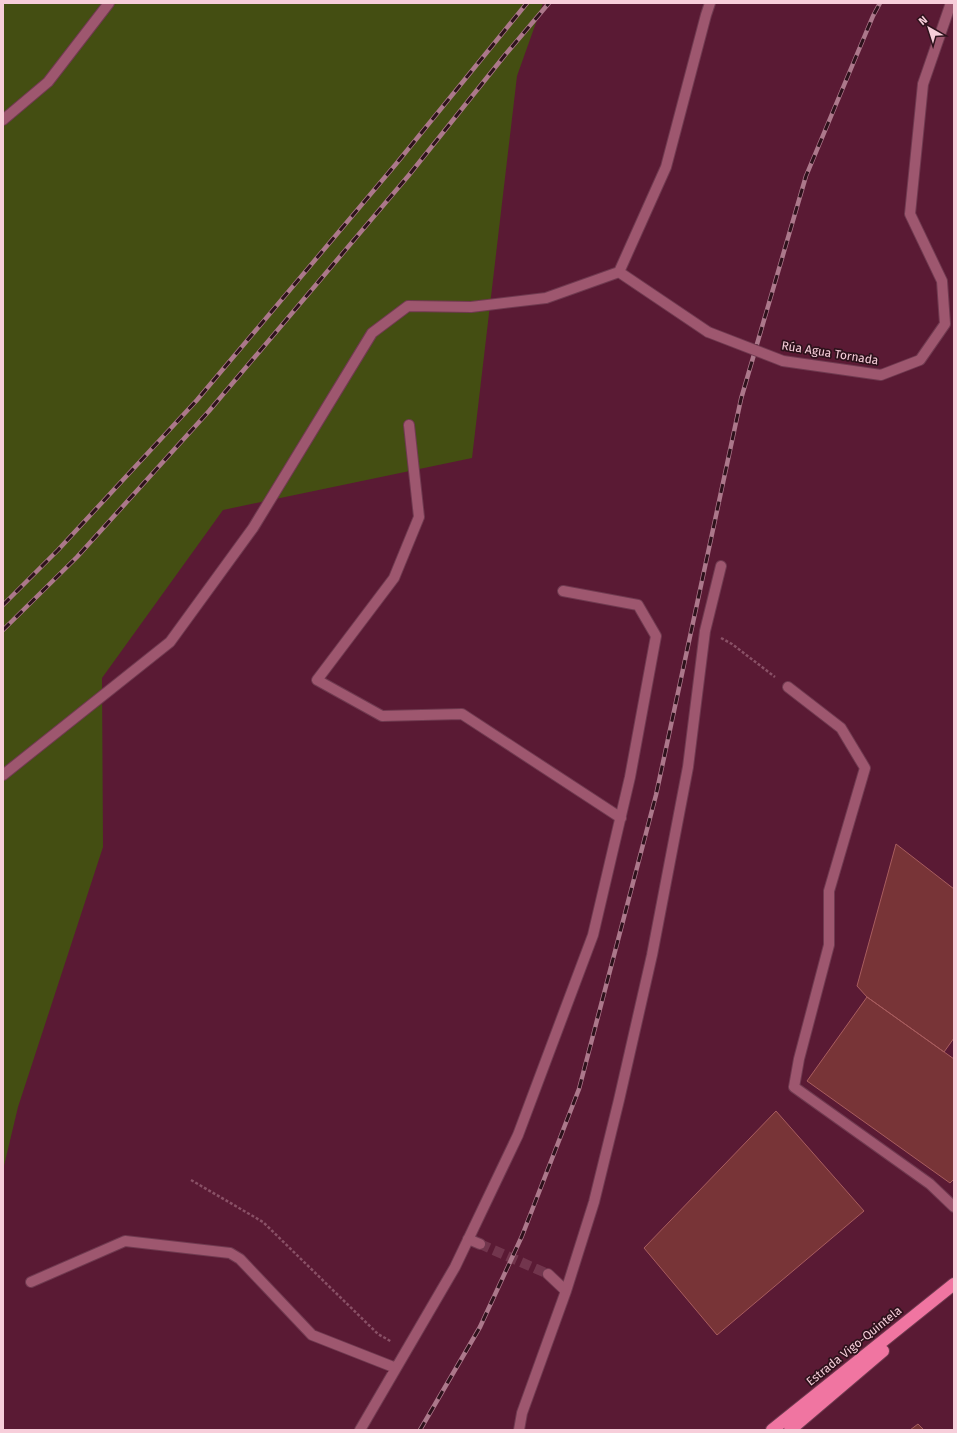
<svg xmlns="http://www.w3.org/2000/svg" width="957" height="1433" font-family="'Fira Sans',sans-serif">
<style>
.green{fill:#444e12}
.building{fill:#783437;stroke:#a85d5f}
.lines{fill:none;stroke-linecap:round;stroke-linejoin:round}
.minor-tunnel{stroke:#72354d;stroke-width:10;stroke-dasharray:10 5;stroke-linecap:butt}
.minor-casing{stroke:#703a50;stroke-width:12}
.highway-casing{stroke:#703a50;stroke-width:14}
.path{stroke:#895066;stroke-width:2.5;stroke-dasharray:3 2;stroke-linecap:butt}
.minor{stroke:#9e576f;stroke-width:10}
.highway{stroke:#f075a1;stroke-width:12}
.rail-casing{stroke:#ac788b;stroke-width:4.5}
.rail{stroke:#2e121c;stroke-width:3;stroke-dasharray:9;stroke-linecap:butt}
.minor-bridge-casing{stroke:#703a50;stroke-width:12;stroke-linecap:butt}
.minor-bridge{stroke:#9e576f;stroke-width:10}
.labels{text-anchor:middle;dominant-baseline:central;stroke-width:3.5;stroke-linejoin:round;paint-order:stroke}
.street-label{font-size:12px;fill:#f7ceda;stroke:#2e121c}
</style>
<rect width="100%" height="100%" fill="#5a1a34"/>
<path class="green" d="M3,3h540l-26,73 -45,382 -249,52 -121,168 1,169 -85,260 -15,63z"/>
<path class="building" d="M896,844l58,45v149l-10,14 -77,-55 -10,-11z
M867,997l87,62v120l-4,4 -143,-102z
M776,1111l88,100 -147,124 -73,-87z
M918,1424l6,6h-14z"/>
<g class="lines">
<path class="minor-tunnel" d="M480,1244l68,30"/>
<defs>
<path id="minor" d="M3,120l45,-38 61,-79
M619,272l89,60
M783,361l98,14 39,-15 25,-36 -3,-43 -32,-67 13,-130 28,-81
M409,425l10,92 -25,61 -77,102 65,36 80,-2 159,104
M788,687l53,41 24,40 -36,123v54l-30,114 -5,28 136,97 24,23
M3,775l167,-133 83,-114 119,-195 36,-27 63,1 75,-9 73,-26 47,-105 40,-152 4,-12
M468,1239l12,5
M548,1274l18,17
M31,1282l94,-41 105,12 10,6 72,76 84,33
M360,1430l95,-163 63,-132 75,-200 37,-158 26,-141 -18,-31 -75,-14
M519,1430l3,-17 44,-122 28,-89 25,-102 33,-145 36,-188 17,-136 16,-65"/>
<path id="highway" d="M772,1430l182,-146
M790,1430l93,-79"/>
</defs>
<use href="#minor" class="minor-casing"/>
<use href="#highway" class="highway-casing"/>
<path class="path" d="M721,638l11,6 43,33
M191,1180l72,42 115,112 14,8"/>
<use href="#minor" class="minor"/>
<use href="#highway" class="highway"/>
<defs>
<path id="rail" d="M3,605l55,-55 139,-150 199,-236 131,-161
M3,630l74,-73 132,-146 200,-236 96,-120 44,-52
M420,1430l60,-103 42,-91 57,-147 77,-294 85,-396 65,-223 67,-160 7,-13"/>
</defs>
<use href="#rail" class="rail-casing"/>
<use href="#rail" class="rail"/>
<defs>
<path id="minor-bridge" d="M708,332l75,29"/>
</defs>
<use href="#minor-bridge" class="minor-bridge-casing"/>
<use href="#minor-bridge" class="minor-bridge"/>
</g>
<g class="labels">
<g class="street-label">
<text transform="translate(830 353) rotate(9)">Rúa Agua Tornada</text>
<text transform="translate(854 1346) rotate(-39)">Estrada Vigo-Quintela</text>
</g>
</g>
<rect width="957" height="1433" fill="none" stroke="#f7ceda" stroke-width="8"/>
<g transform="translate(929 28) rotate(321)" stroke="#2e121c" stroke-width="3" paint-order="stroke">
<path d="M0-3L7 15L0 10L-7 15Z" fill="#f7ceda"/>
<text y="-6" font-size="11" font-weight="bold" text-anchor="middle" fill="#f7ceda">N</text>
</g>
</svg>
